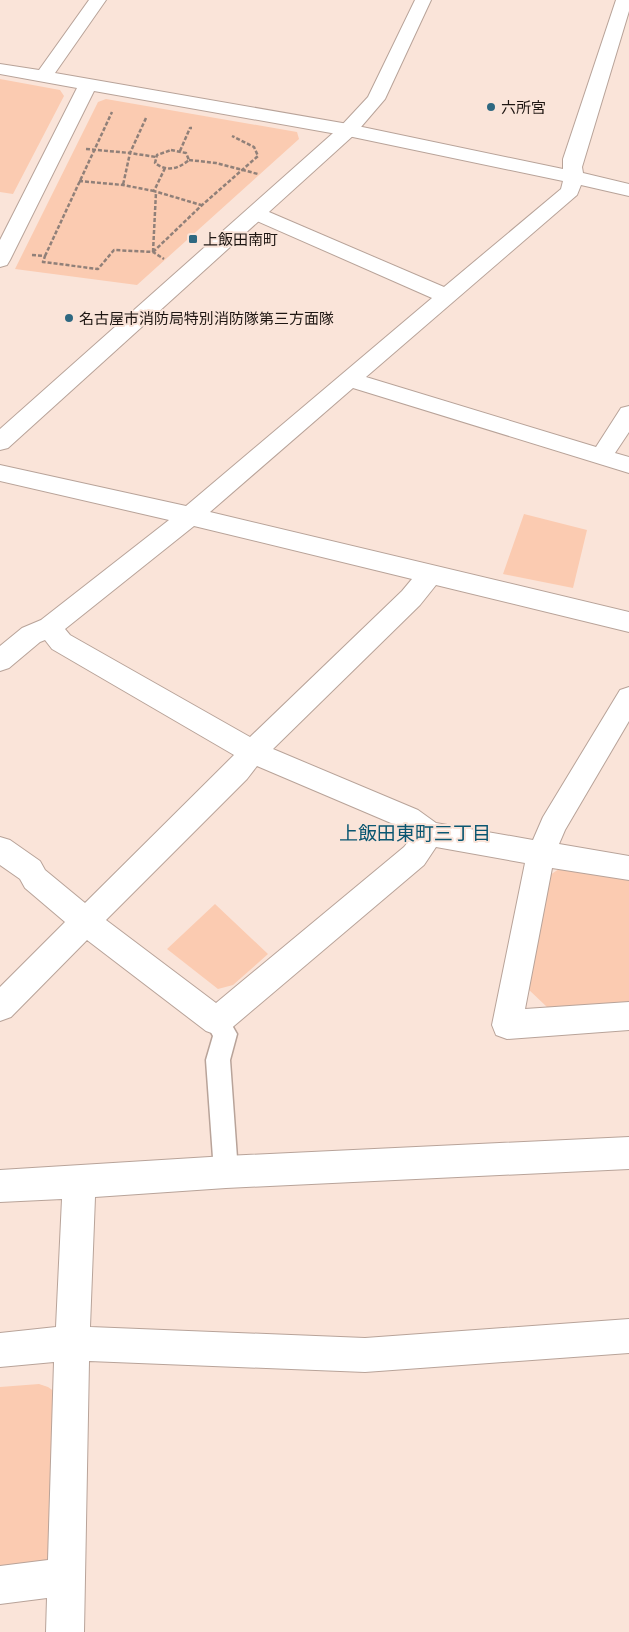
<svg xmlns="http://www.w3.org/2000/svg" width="629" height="1632" font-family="Quicksand,'Noto Sans JP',sans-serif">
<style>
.green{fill:#fbcbb1}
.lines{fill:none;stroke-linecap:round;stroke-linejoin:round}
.lane-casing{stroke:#b8a399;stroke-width:3}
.street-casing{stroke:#b8a399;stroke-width:2}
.secondary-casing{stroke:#b8a399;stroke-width:2}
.path{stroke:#908079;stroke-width:2.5;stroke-dasharray:4 2;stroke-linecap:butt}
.lane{fill:#fff;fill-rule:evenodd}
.street{fill:#fff;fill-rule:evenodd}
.secondary{fill:#fff;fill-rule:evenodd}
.poi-dot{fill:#2e6881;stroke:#fae4d9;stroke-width:2}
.labels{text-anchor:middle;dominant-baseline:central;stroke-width:4;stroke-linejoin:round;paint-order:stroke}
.far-poi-label{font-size:15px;fill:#1f1713;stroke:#fae4d9;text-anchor:start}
.neighbourhood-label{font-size:19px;fill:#0a5671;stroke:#fae4d9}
</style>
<rect width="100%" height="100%" fill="#fae4d9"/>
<path class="green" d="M0,79l60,11 4,6 -51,98 -13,-2z
M106,99l191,33 2,7 -162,146 -122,-16 83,-167z
M524,514l63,16 -14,58 -70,-14z
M562,867l67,12v125l-82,3 -20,-19 20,-111z
M215,904l53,50 -35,31 -15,4 -51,-40z
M39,1384l9,3 7,5 -2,170 -53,6v-181z"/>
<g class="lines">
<defs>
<path id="lane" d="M217,1010l8,3 12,21 -7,26 8,112 -3,9 -9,3 -9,-3 -3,-9 -8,-112 7,-24 -8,-15 4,-8z"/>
<path id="street" d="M89,0h17l-51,73 293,51 215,45v-10l53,-159h13v11l-47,156 1,6 46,11v12l-48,-11 -4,10 -211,182 230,70 25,-39 8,-2v26l-14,21 14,4v16l-276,-85 -143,124 419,100v20l-193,-47 -16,20 -147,144 145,61 18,13 97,17 10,-23 77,-127 9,-3v34l-64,109 -6,14 70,12v24l-77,-12 -27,141 104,-7v28l-122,9 -11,-4 -4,-10 33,-162 -89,-16 -12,18 -196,166 -11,4 -11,-4 -119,-91 -76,77 -11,4v-34l65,-65 -40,-34 -5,-9 -20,-14v-28l10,3 30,21 5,9 40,33 149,-148 -182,-106 -7,-9 -5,2 -31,26 -9,3v-25l22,-18 19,-8 128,-100 -169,-39v-16l186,41 246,-208 -184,-81 -3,-4 3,-4 7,-2 7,2 182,78 117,-98 2,-8 -215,-45 -254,-45 -84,169 -3,5 -7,2v-27l77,-152 -77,-14v-10l39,6zM194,526l218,53 -10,12 -152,146 -180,-102 -5,-6zM257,766l141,60 14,11 -8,10 -188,156 -110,-83 141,-141z
M629,1137v32l-403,19 -131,9 -5,130 275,11 264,-19v34l-264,19 -276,-11 -5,271h-38l1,-34 -47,6v-38l48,-6 6,-198 -54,5v-34l56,-6 6,-128 -62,3v-32l226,-14z"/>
<path id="secondary" d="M415,0h16l-46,99 -30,35 -347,314 -8,2v-21l341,-303 27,-29z"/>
</defs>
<use href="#lane" class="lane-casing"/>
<use href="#street" class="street-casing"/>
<use href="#secondary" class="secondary-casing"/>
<path class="path" d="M146,118l-16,35 26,4
M86,149l44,4 -7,32
M171,150l15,3 3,7c-11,9 -22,12 -34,3l2,-8z
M180,151l10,-23h2
M189,160l27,3 42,11
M165,168l-11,23 47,14
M79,181l44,4 31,6
M153,252l48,-46 57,-50 -4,-9 -22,-11
M153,252l3,-60
M32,255l13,1 -2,6 55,7 16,-19 39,2 11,7
M45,256l67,-144"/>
<use href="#lane" class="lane"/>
<use href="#street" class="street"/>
<use href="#secondary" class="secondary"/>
</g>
<g class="poi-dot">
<circle cx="491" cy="107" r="5"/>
<rect x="188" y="234" width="10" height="10" rx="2.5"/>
<circle cx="69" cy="318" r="5"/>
</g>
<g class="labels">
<g class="far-poi-label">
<text x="501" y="107">六所宮</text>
<text x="203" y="239">上飯田南町</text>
<text x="79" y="318">名古屋市消防局特別消防隊第三方面隊</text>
</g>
<g class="neighbourhood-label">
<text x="415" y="833">上飯田東町三丁目</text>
</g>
</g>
</svg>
